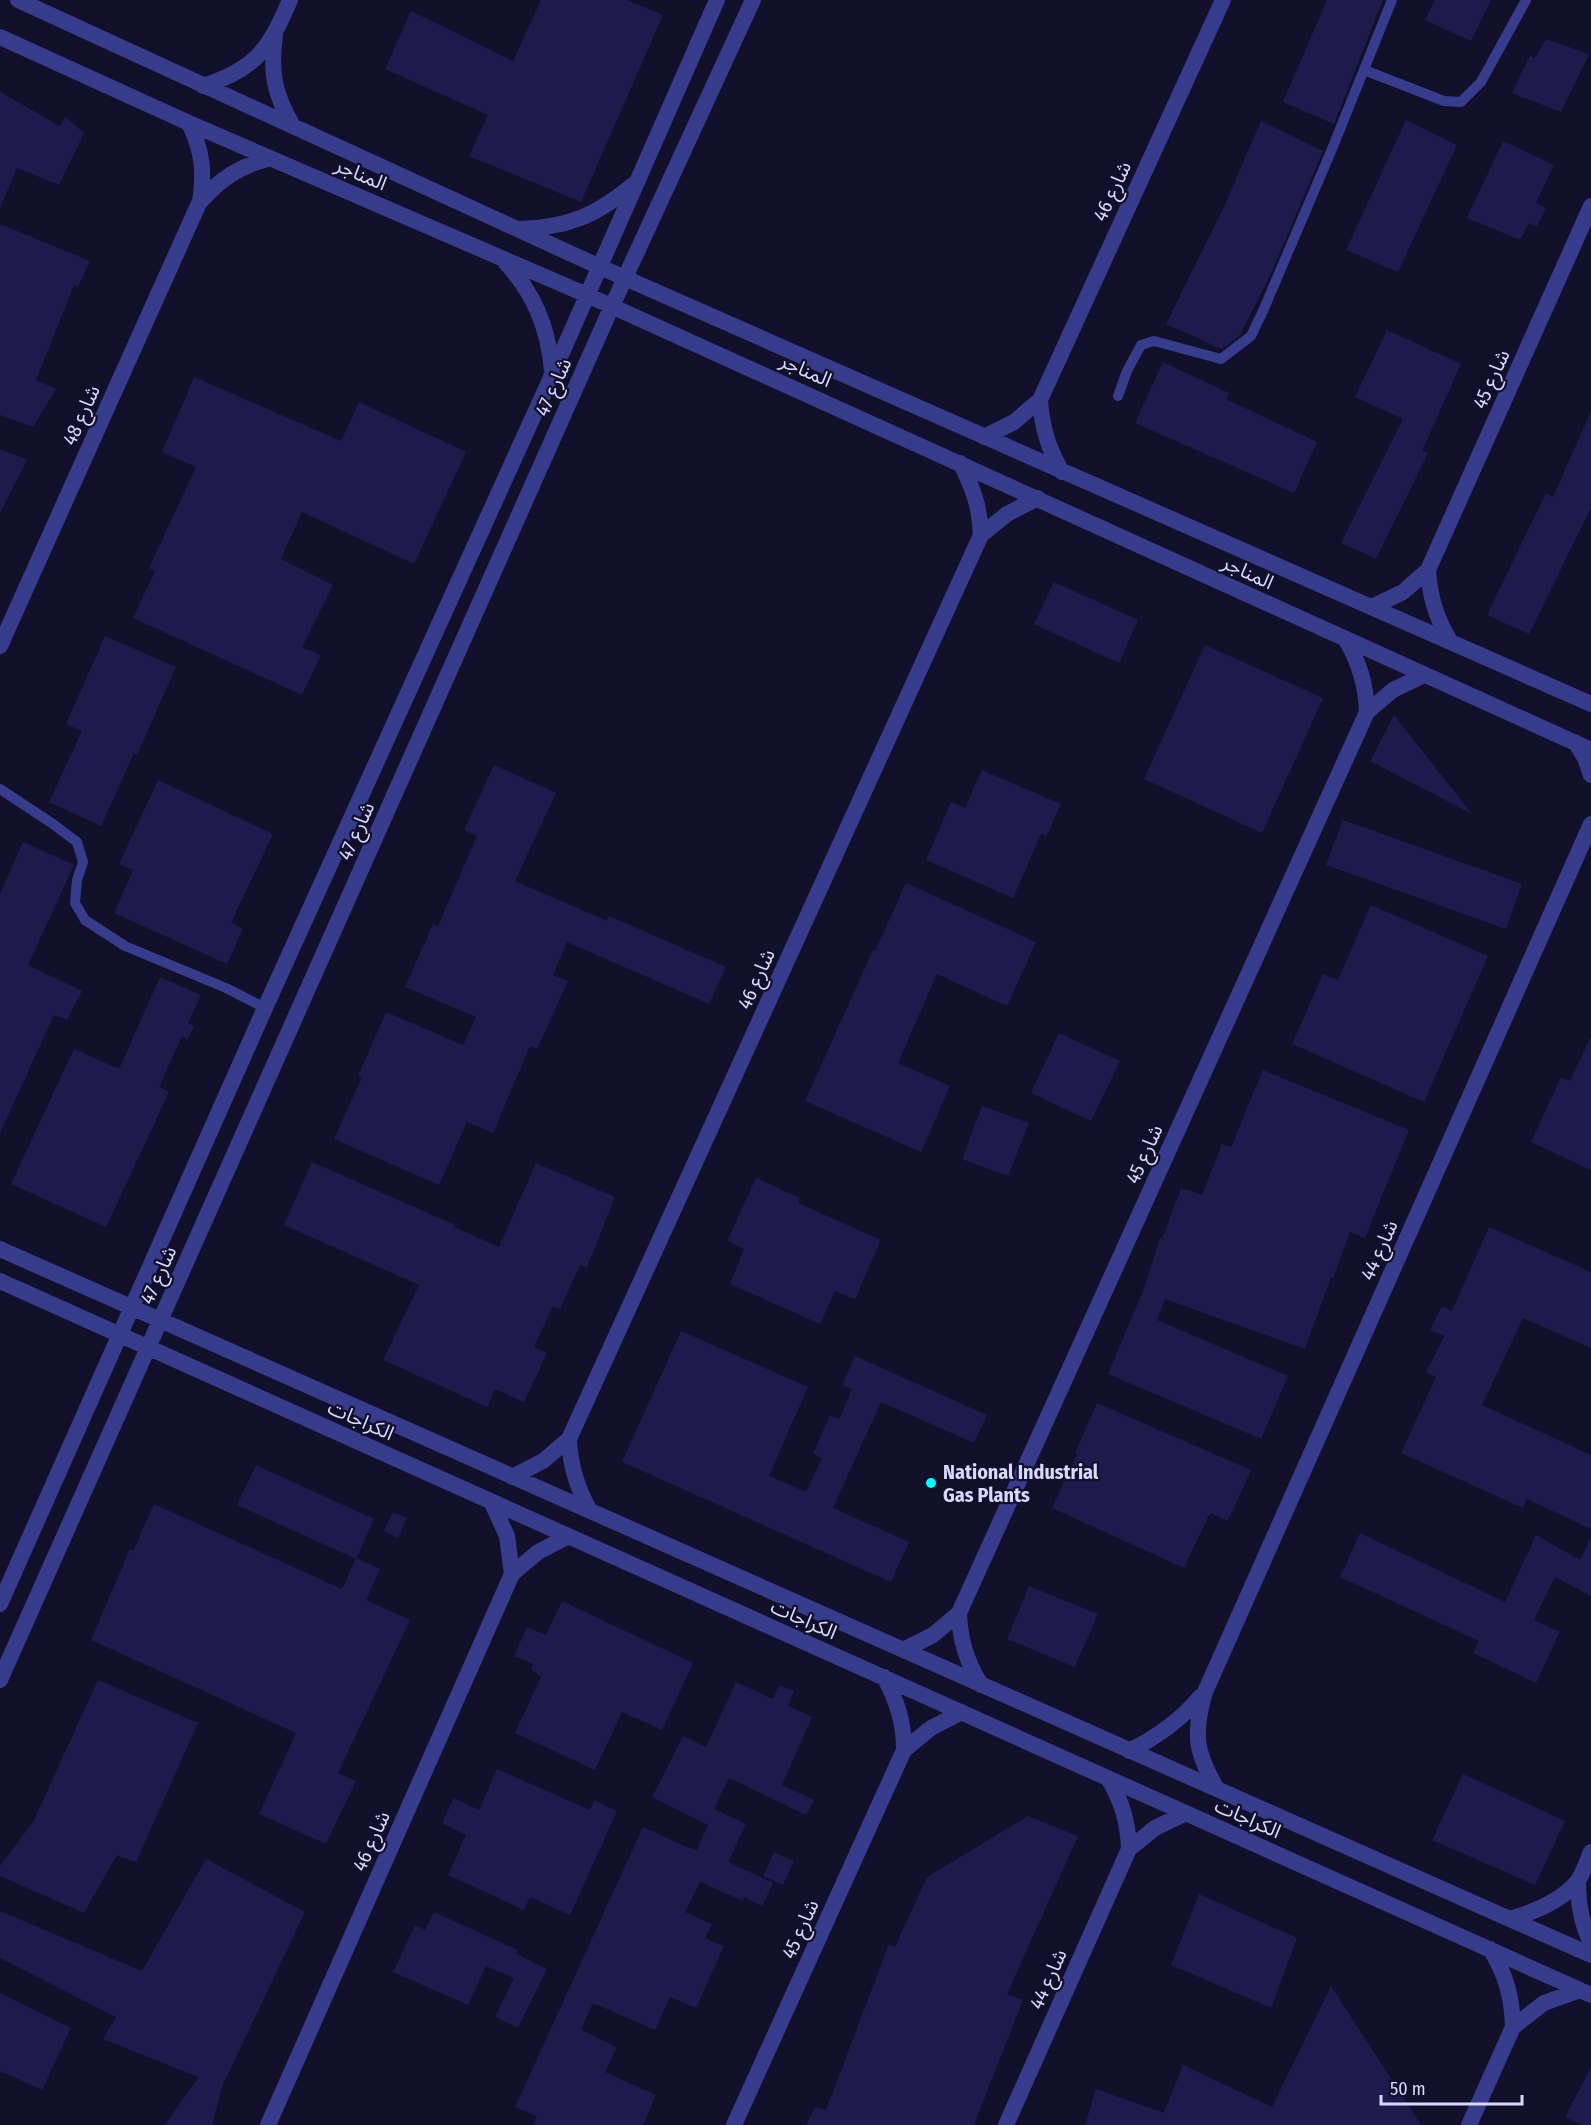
<svg xmlns="http://www.w3.org/2000/svg" width="1591" height="2125" font-family="'Fira Sans Condensed','Noto Sans Arabic',sans-serif">
<style>
.building{fill:#1f1a4c}
.lines{fill:none;stroke-linecap:round;stroke-linejoin:round}
.service{stroke:#373b8c;stroke-width:10}
.minor{stroke:#373b8c;stroke-width:16}
.poi-dot{fill:#04fcff;stroke:#110f2a;stroke-width:2}
.labels{text-anchor:middle;dominant-baseline:central;stroke-width:4.5;stroke-linejoin:round;paint-order:stroke}
.street-label{font-size:20px;fill:#d9d8ff;stroke:#110f2a}
.poi-label{font-size:20px;font-weight:bold;fill:#d9d8ff;stroke:#110f2a;text-anchor:start}
</style>
<rect width="100%" height="100%" fill="#110f2a"/>
<path class="building" d="M541,0h86l36,15 -82,187 -112,-46 19,-41 -103,-46 26,-58 102,50z
M1327,0h56l-49,124 -51,-22z
M1435,0h56l-20,41 -46,-21z
M1546,39l43,15 -28,58 -49,-19 18,-38 5,3z
M0,92l60,34 5,-9 19,16 -25,52 -42,-17 -17,40z
M1406,120l51,25 -59,127 -52,-22z
M1261,121l62,30 -53,125 -30,59 -18,14 -56,-25 58,-117z
M1503,141l51,24 -18,38 10,5 -9,19 -8,-4 -9,17 -53,-22z
M0,224l90,37 -12,26 -4,-2 -38,95 20,9 -23,38 -33,-12z
M1387,330l74,34 -39,87 6,2 -52,106 -35,-16 62,-124 -48,-22z
M1163,362l66,31 -3,6 91,43 -23,51 -159,-70z
M194,377l147,64 18,-39 107,50 -52,112 -112,-52 -21,47 52,26 -31,62 19,8 -19,40 -169,-77 22,-47 -6,-3 47,-101 -34,-15z
M1591,411v97l-62,126 -42,-19 59,-122 7,4z
M0,449l27,11 -27,53z
M1054,582l84,38 -19,43 -85,-39z
M105,636l71,31 -39,88 -3,-2 -33,73 -52,-24 33,-71 -16,-7z
M1205,645l118,53 -61,135 -118,-54z
M1394,715l78,99 -102,-53z
M494,765l62,28 -41,88 92,40 2,-5 117,51 -17,37 -142,-62 -14,33 15,6 -31,68 -7,-3 -37,87 -26,-11 -28,63 -105,-46 28,-62 -4,-1 28,-64 77,33 13,-28 -71,-30 28,-63 5,2 39,-90 -13,-6z
M982,770l79,34 -15,33 -5,-3 -28,64 -87,-38 25,-58 14,6z
M158,780l115,54 -42,89 12,6 -16,35 -113,-51 19,-43 -14,-6z
M1343,820l179,64 -16,45 -180,-64z
M23,842l51,23 -46,100 54,26 -15,29 -13,-5 -54,118v-239z
M906,883l130,59 -29,64 -70,-32 -39,89 52,23 -29,66 -116,-51 68,-151 2,1z
M1371,905l117,51 -64,146 -132,-58 31,-70 15,6z
M160,977l41,18 -13,28 6,3 -6,13 -6,-3 -23,51 10,5 -63,135 -95,-43 63,-135 45,20z
M1059,1033l61,28 -29,60 -60,-28z
M1591,1036v134l-60,-28 30,-65 9,4z
M1263,1070l146,60 -44,108 -15,-6 -17,46 -2,-1 -26,72 -140,-50 -8,21 131,56 -27,63 -153,-65 35,-83 17,-53 2,1 19,-51 21,7 20,-51 9,3z
M982,1106l47,17 -21,53 -46,-17z
M312,1162l143,63 -1,2 45,20 37,-84 79,34 -28,71 -7,-3 -20,44 -7,-3 -19,41 13,6 -23,49 -29,-13 -8,18 -104,-47 36,-75 -135,-60z
M756,1178l44,20 -2,5 83,37 -26,59 -20,-8 -15,33 -90,-40 14,-35 -17,-8z
M1489,1227l102,45v76l-68,-30 -41,87 109,50v74l-64,-30 -4,9 -122,-55 35,-76 -10,-5 18,-36 -14,-6 12,-24 10,5z
M681,1331l127,56 -39,89 37,16 16,-34 -9,-4 17,-39 9,4 13,-30 -10,-4 13,-29 132,59 -13,28 -93,-41 -48,106 76,34 -18,40 -269,-120z
M1097,1403l154,67 -23,51 -18,-8 -26,55 -132,-60 25,-54 -2,-1z
M256,1465l118,54 -18,40 -119,-54z
M154,1504l188,85 14,-31 24,11 -14,31 44,20 -72,153 18,8 -30,63 -67,-30 37,-81 -205,-93 39,-91 3,2z
M393,1512l14,6 -9,20 -14,-7z
M1360,1533l145,69 31,-67 44,25 11,-22v58l-36,-19 -21,43 26,12 -24,51 -63,-30 6,-12 -139,-64z
M1029,1586l69,28 -23,53 -68,-28z
M562,1601l131,62 -31,67 -40,-18 -27,58 -80,-37 26,-56 -10,-8 2,-5 -19,-8 13,-29 19,8z
M98,1680l100,43 -62,139 -19,-7 -33,58 -84,-37v-10l33,-44z
M736,1682l37,17 6,-14 15,6 -6,15 24,11 -30,68 32,15 -8,15 -77,-37 -15,31 32,15 -18,38 45,21 -11,23 -18,-9 -1,4 -43,-19 -15,30 27,12 -7,14 19,8 -28,62 -26,-11 -15,33 -62,-27 -12,27 36,17 -12,25 51,23 -13,30h-110l4,-9 -22,-9 128,-280 48,22v-1l6,2 11,-25 -56,-28 31,-61 23,11z
M497,1769l93,41 4,-10 23,11 -47,104 -40,-18 -6,13 -76,-35 18,-40 -24,-12 12,-25 25,12z
M1463,1774l102,47 -30,64 -103,-45z
M1028,1816l50,20 -71,158 16,6 -49,125h-168l9,-18 11,3 63,-166 6,3 32,-70z
M774,1852l20,9 -11,24 -20,-9z
M206,1859l99,53 -83,175 -10,38h-47l33,-48 -95,-38 13,-22 -116,-59v-47l142,60z
M1199,1894l98,44 -26,70 -100,-43z
M434,1912l84,38 -2,4 31,15 -29,59 -23,-11 19,-39 -28,-12 -18,39 -75,-33 22,-47 10,5z
M1331,1986l90,139h-336l11,-36 68,24 19,-48 89,42z
M0,1993l71,35 -29,62 -42,-19z
M1591,2067v58h-9l-17,-8z"/>
<g class="lines">
<path class="service" d="M1364,70l80,31 17,1 20,-20 45,-82
M1118,396l9,-25 14,-26 13,-4 67,18 30,-23 12,-25 69,-162 60,-149
M0,789l53,35 24,18 6,20 -6,18 -2,23 10,17 40,26 101,42 39,20"/>
<path class="minor" d="M18,0l582,267 991,437
M275,35c-5,37 -1,59 18,91
M0,37l189,86 398,172 1004,455
M203,86c53,-17 66,-37 87,-86
M201,201c20,-23 40,-35 69,-43
M520,229c49,-2 75,-13 113,-44
M505,262c29,31 43,65 47,108
M1040,400c2,27 8,48 22,72
M984,437l30,-15 26,-22 183,-400
M960,463c13,24 20,45 21,72
M1428,570c2,27 8,48 22,71
M1372,607l31,-15 25,-22 163,-364
M1346,640c14,23 20,45 21,72
M0,646l200,-445c5,-29 2,-51 -11,-78
M1575,742l10,16 6,17
M0,1249l1591,706
M0,1281l1591,714
M569,1439c1,27 8,49 21,72
M512,1477l31,-16 26,-22 412,-904 26,-21 31,-16
M491,1501l16,35 5,38
M0,1604l265,-596 288,-635 164,-373
M959,1613c1,28 8,49 22,72
M903,1650l30,-15 26,-22 408,-901 26,-22 31,-15
M884,1677c13,24 20,45 20,73
M0,1680l612,-1374 141,-306
M1129,1751c28,-14 51,-30 71,-54
M1108,1778c14,23 20,44 21,71
M1217,1789c-22,-37 -24,-56 -12,-97l386,-868
M1578,1881c0,22 3,42 13,62
M1510,1919c24,-7 50,-17 67,-37 6,-8 10,-21 14,-30
M1490,1949c16,25 22,48 23,78
M268,2125l244,-551 26,-22 31,-16
M734,2125l170,-375 27,-22 31,-16
M1006,2125l123,-276 26,-21 31,-15
M1469,2125l44,-98 31,-24 36,-13"/>
</g>
<circle class="poi-dot" cx="931" cy="1483" r="6"/>
<g class="labels">
<g class="street-label">
<text transform="translate(361 174) rotate(23)">المناجر</text>
<text transform="translate(1112 191) rotate(-65)">شارع 46</text>
<text transform="translate(806 370) rotate(24)">المناجر</text>
<text transform="translate(1491 379) rotate(-66)">شارع 45</text>
<text transform="translate(553 387) rotate(-66)">شارع 47</text>
<text transform="translate(81 415) rotate(-66)">شارع 48</text>
<text transform="translate(1248 572) rotate(25)">المناجر</text>
<text transform="translate(356 831) rotate(-66)">شارع 47</text>
<text transform="translate(756 979) rotate(-66)">شارع 46</text>
<text transform="translate(1144 1154) rotate(-66)">شارع 45</text>
<text transform="translate(1379 1250) rotate(-66)">شارع 44</text>
<text transform="translate(158 1275) rotate(-66)">شارع 47</text>
<text transform="translate(361 1420) rotate(24)">الكراجات</text>
<text transform="translate(804 1619) rotate(24)">الكراجات</text>
<text transform="translate(1248 1818) rotate(24)">الكراجات</text>
<text transform="translate(371 1841) rotate(-66)">شارع 46</text>
<text transform="translate(800 1929) rotate(-66)">شارع 45</text>
<text transform="translate(1048 1979) rotate(-66)">شارع 44</text>
</g>
<g class="poi-label">
<text x="943" y="1472">National Industrial<tspan x="943" dy="23">Gas Plants</tspan></text>
</g>
</g>
<path d="M1381 2095v9h141v-9" fill="none" stroke="#d9d8ff" stroke-width="3"/>
<text x="1390" y="2095" font-size="18" fill="#d9d8ff" stroke="#110f2a" stroke-width="4.5" paint-order="stroke">50 m</text>
</svg>
